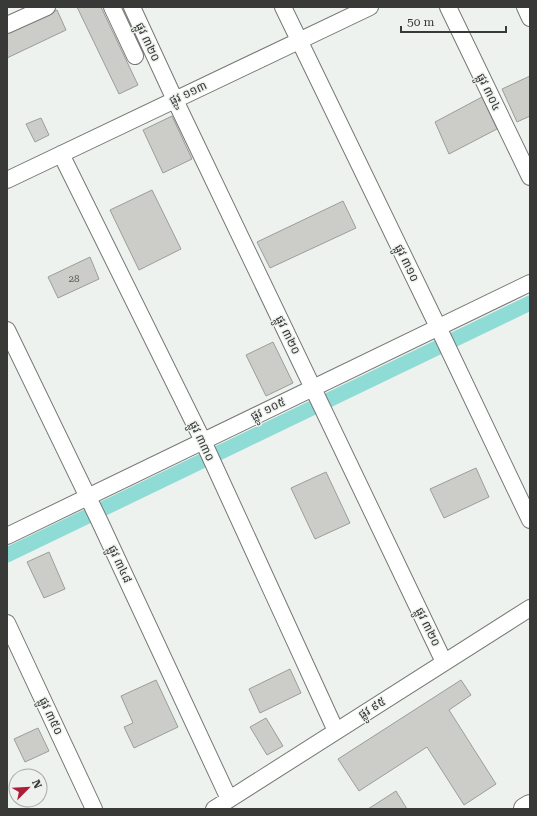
<svg xmlns="http://www.w3.org/2000/svg" width="537" height="816" font-family="'Roboto Serif','Noto Sans Khmer',serif">
<style>
.lines{fill:none;stroke-linecap:round;stroke-linejoin:round}
.canal{stroke:#8fdbd5;stroke-width:15}
.building{fill:#cccdc8;stroke:#9c9d98}
.minor-casing{stroke:#757874;stroke-width:18}
.highway-casing{stroke:#757874;stroke-width:24}
.minor{stroke:#fff;stroke-width:16}
.highway{stroke:#fff;stroke-width:22}
.labels{text-anchor:middle;dominant-baseline:central;stroke-width:3;stroke-linejoin:round;paint-order:stroke}
.number-label{font-size:10px;fill:#5e5f5c}
.street-label{font-size:12px;fill:#393a38;stroke:#eef2ee}
</style>
<rect width="100%" height="100%" fill="#eef2ee"/>
<g class="lines">
<path class="canal" d="M7,555l523,-252"/>
</g>
<path class="building" d="M77,7h24l37,78 -19,9z
M57,10l9,20 -59,28v-24z
M530,76v40l-13,6 -15,-33z
M482,97l15,32 -48,25 -14,-32z
M172,116l20,43 -29,14 -20,-43z
M41,118l8,17 -14,7 -9,-18z
M152,190l29,59 -42,21 -29,-60z
M343,201l13,27 -86,40 -13,-26z
M90,257l9,22 -41,19 -10,-21z
M273,342l20,41 -27,13 -20,-41z
M476,468l13,29 -45,21 -14,-29z
M326,472l24,51 -35,16 -24,-51z
M49,552l16,37 -21,9 -17,-36z
M290,669l11,24 -41,20 -11,-24z
M156,680l22,47 -44,21 -10,-21 9,-4 -12,-27z
M461,680l10,15 -22,15 47,74 -32,21 -37,-58 -68,44 -21,-32z
M266,718l17,28 -16,9 -17,-28z
M38,728l11,23 -24,11 -11,-23z
M396,791l11,18h-39z"/>
<g class="lines">
<defs>
<path id="minor" d="M112,7l23,49
M132,7l43,93 269,562
M283,7l155,320 92,193
M448,7l82,170
M525,7l5,11
M7,25l40,-18
M61,154l142,287 133,290
M7,180l363,-173
M7,330l92,190 130,279
M7,536l523,-253
M7,623l87,186
M214,809l316,-201"/>
<path id="highway" d="M525,809l5,-3"/>
</defs>
<use href="#minor" class="minor-casing"/>
<use href="#highway" class="highway-casing"/>
<use href="#minor" class="minor"/>
<use href="#highway" class="highway"/>
</g>
<g class="labels">
<g class="number-label">
<text x="74" y="278">28</text>
</g>
<g class="street-label">
<text transform="translate(148 42) rotate(65)">ផ្លូវ ៣២០</text>
<text transform="translate(489 92) rotate(64)">ផ្លូវ ៣០៤</text>
<text transform="translate(188 93) rotate(-25)">ផ្លូវ ១១៣</text>
<text transform="translate(407 263) rotate(64)">ផ្លូវ ៣១០</text>
<text transform="translate(288 335) rotate(64)">ផ្លូវ ៣២០</text>
<text transform="translate(268 409) rotate(-26)">ផ្លូវ ១០៥</text>
<text transform="translate(202 441) rotate(65)">ផ្លូវ ៣៣០</text>
<text transform="translate(120 564) rotate(65)">ផ្លូវ ៣៤៨</text>
<text transform="translate(428 627) rotate(64)">ផ្លូវ ៣២០</text>
<text transform="translate(372 708) rotate(-32)">ផ្លូវ ៩៥</text>
<text transform="translate(51 716) rotate(65)">ផ្លូវ ៣៥០</text>
</g>
</g>
<rect width="537" height="816" fill="none" stroke="#393a38" stroke-width="16"/>
<g transform="translate(28 788) rotate(66)"><circle r="19" fill="#eef2ee" stroke="#a6a8a5"/>
<path d="M0-3L7 15L0 10L-7 15Z" fill="#b01c37"/>
<text y="-6" font-size="11" font-weight="bold" text-anchor="middle" fill="#393a38">N</text>
</g>
<path d="M401 26v6h105v-6" fill="none" stroke="#393a38" stroke-width="2"/>
<text x="407" y="26" font-size="12" fill="#393a38" stroke="#eef2ee" stroke-width="3" paint-order="stroke">50 m</text>
</svg>
